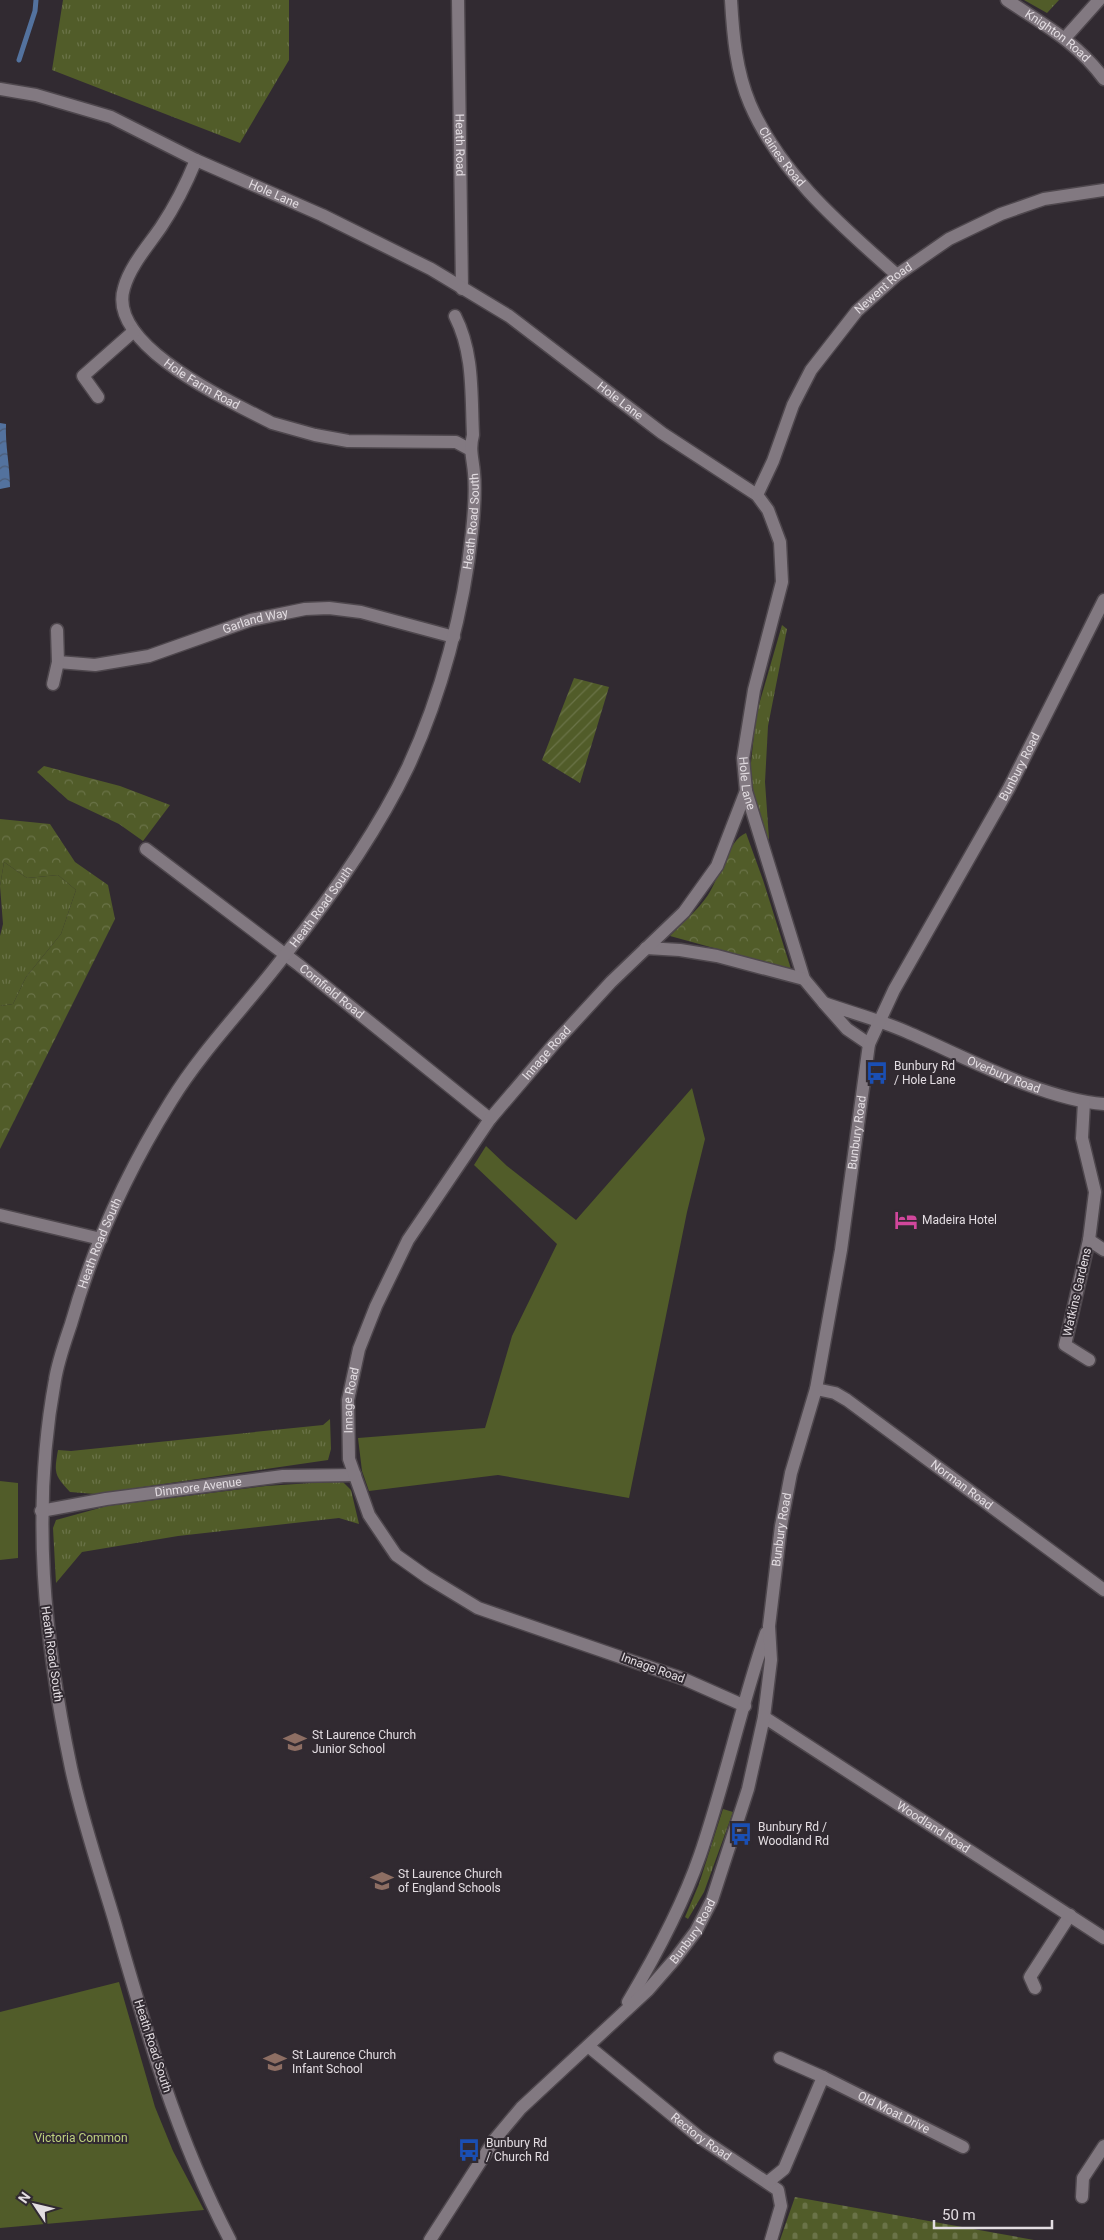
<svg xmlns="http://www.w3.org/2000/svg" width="1104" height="2240" font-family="Roboto,sans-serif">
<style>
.grass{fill:url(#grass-tufts)}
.forest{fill:url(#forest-crowns)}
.cemetery{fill:url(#cemetery-stones)}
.park{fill:#515c29}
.garden{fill:url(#garden-furrows)}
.water{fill:url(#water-waves)}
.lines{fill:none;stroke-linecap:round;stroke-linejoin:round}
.stream{stroke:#53729e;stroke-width:5}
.minor-casing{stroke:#4e474d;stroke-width:15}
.tertiary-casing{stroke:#4e474d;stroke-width:15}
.secondary-casing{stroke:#4e474d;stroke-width:15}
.minor{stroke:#827981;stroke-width:12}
.tertiary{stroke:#827981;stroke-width:12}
.secondary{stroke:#827981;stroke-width:12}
.labels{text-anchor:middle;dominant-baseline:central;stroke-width:4;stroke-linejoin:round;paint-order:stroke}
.street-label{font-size:12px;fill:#e3dde2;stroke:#312a31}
.poi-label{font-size:12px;fill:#e3dde2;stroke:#312a31;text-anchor:start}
.park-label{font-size:12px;fill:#bfd27f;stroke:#312a31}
</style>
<defs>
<pattern id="grass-tufts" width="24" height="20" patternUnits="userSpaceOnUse" patternTransform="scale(1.25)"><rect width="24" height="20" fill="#515c29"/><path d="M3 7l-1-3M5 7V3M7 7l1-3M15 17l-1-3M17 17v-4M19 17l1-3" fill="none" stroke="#6a7348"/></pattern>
<pattern id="forest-crowns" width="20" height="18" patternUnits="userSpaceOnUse" patternTransform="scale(1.25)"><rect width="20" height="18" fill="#515c29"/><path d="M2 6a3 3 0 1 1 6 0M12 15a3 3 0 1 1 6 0" fill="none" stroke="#6a7348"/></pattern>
<pattern id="cemetery-stones" width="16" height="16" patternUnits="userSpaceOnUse" patternTransform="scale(1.25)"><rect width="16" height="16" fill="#515c29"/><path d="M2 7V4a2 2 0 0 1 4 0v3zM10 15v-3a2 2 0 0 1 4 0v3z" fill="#6a7348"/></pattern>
<pattern id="garden-furrows" width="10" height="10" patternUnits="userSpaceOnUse" patternTransform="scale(1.25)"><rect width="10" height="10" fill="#515c29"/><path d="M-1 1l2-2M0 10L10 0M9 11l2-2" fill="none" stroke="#6a7348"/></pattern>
<pattern id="water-waves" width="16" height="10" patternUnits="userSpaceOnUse" patternTransform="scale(1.25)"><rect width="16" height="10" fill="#53729e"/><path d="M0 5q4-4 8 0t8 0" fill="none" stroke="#4c5c76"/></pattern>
</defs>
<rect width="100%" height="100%" fill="#312a31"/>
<path class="grass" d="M63,0h226v60l-49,83 -188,-73z
M1024,0h35l-12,13z
M782,625l5,4 -19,97 -3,56 4,57 -5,-2 -15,-55 7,-67z
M4,862l23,16 31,-3 18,15 -15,44 -35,43 -13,27 -13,2v-70l3,-12 -3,-38z
M330,1419l1,30 -3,11 -233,34 -25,-2c-16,-17 -16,-19 -12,-42l13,1 252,-26z
M342,1481l9,9 8,34 -20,-6 -161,18 -96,16 -26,31 -3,-55 3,-8 51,-14 159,-20z
M723,1809l10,3 -29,80 -16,27 -3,-2 14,-33z"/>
<path class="forest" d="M44,766l76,20 50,19 -27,36 -24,-17 -51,-24 -31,-28z
M0,819l50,5 25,38 33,23 7,34 -115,230v-143l13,-2 13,-27 35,-43 15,-44 -18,-15 -31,3 -23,-16 -4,24z
M746,833l17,47 28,89 -121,-33c12,-13 28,-26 38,-41 11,-16 20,-55 38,-62z"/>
<path class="cemetery" d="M795,2197l239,43h-254z"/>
<path class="park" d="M692,1088l13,51 -18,73 -58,286 -131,-23 -129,16 -7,-20 -4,-33 127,-10 27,-92 45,-92 -83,-79 12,-19 21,20 69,54z
M0,1481l18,2v75l-18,2z
M119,1982l36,125 18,44 31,59 -204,18v-216z"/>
<path class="garden" d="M574,678l35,9 -29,96 -38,-23z"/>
<path class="water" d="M0,423l6,1c-1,21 4,42 4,63l-10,2z"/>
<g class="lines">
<path class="stream" d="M19,60l16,-49 1,-11"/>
<defs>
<g id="minor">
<path id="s1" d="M458,0l4,289"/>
<path id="s2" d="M731,0c2,35 5,71 19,104 30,70 92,122 147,171"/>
<path id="s3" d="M1007,0c37,25 70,42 97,79"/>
<path d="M1065,38l34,-38"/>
<path id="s4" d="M0,89l36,6 75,22 85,43 126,55 109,54 78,47 153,117 95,62 11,15 12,32 2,40 -28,108 -11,68 3,33 58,188 20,24"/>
<path id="s5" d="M196,160c-9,22 -21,46 -35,67 -13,19 -31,39 -37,61 -18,58 108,114 148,135l43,12 33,6 108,1 13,7"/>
<path d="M98,397l-15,-21 51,-45"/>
<path id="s6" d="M757,495l16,-34 20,-56 18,-35 46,-59 40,-36 52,-36 52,-25 43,-15 60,-9"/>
<path id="s7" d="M58,662l37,3 54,-9 102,-36 54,-11 24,-1 32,4 93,25"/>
<path d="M53,684l5,-22 -1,-32"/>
<path id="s8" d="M146,849l153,116 191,154"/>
<path d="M646,948l34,2 37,6 87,23"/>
<path id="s9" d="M869,1044l-22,-15 -23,-26c28,10 56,17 83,29 56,24 137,68 197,72"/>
<path d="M1084,1102l-2,36 13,54 -6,48 -24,105 24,15"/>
<path d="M0,1215l101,24"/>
<path d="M1089,1240l15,10"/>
<path id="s10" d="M816,1389l19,4 12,7 257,190"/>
<path id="s11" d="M41,1511l65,-12 177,-23 72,-1"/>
<path id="s12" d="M745,1706l-61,-27 -206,-71 -51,-31 -31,-22 -27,-40 -20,-56 -1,-59 11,-51 17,-43 32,-66 82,-121 64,-75 57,-62 73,-70 33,-46 29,-75"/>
<path d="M1035,1988l-5,-11 40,-62"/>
<path id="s13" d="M588,2046l111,91 79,53 3,16 -10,34"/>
<path id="s14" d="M823,2077l140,70"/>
<path d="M768,2182l16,-13 39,-92 -43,-19"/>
<path d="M1082,2197l1,-19 21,-32"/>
<path id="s15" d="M230,2240c-53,-101 -85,-212 -116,-321 -15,-50 -32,-100 -43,-151 -27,-128 -40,-258 -16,-388 3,-19 10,-38 16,-56 22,-78 57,-154 100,-223 32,-52 77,-97 114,-146 46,-58 91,-121 123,-188 33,-71 56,-157 64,-235 2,-19 4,-40 2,-59 -1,-14 -5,-23 -1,-38 -2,-41 1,-82 -18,-119"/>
</g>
<g id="tertiary">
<path id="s16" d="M764,1717l340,221"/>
</g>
<g id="secondary">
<path d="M628,2002c28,-47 54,-95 72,-147 25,-73 41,-149 66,-222"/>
<path id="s17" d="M430,2240l65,-101 26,-31 127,-118 27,-31 21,-28 16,-31 36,-111 16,-72 7,-57 -2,-34 12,-100 10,-53 25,-84 25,-139 28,-206 25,-54 115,-202 95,-188"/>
</g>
</defs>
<use href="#minor" class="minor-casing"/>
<use href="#tertiary" class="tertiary-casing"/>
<use href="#secondary" class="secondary-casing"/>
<use href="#minor" class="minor"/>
<use href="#tertiary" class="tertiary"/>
<use href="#secondary" class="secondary"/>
</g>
<defs>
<symbol id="bus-bare" viewBox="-9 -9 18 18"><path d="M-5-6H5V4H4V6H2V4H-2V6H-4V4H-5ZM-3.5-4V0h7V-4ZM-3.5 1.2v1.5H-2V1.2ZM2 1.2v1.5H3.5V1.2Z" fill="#1a4fb4" stroke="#312a31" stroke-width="2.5" paint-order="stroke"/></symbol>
<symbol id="hotel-bare" viewBox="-9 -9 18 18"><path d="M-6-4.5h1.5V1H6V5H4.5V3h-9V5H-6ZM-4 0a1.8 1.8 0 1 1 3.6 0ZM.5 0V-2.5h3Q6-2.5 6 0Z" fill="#d1479c" stroke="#312a31" stroke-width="2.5" paint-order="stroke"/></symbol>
<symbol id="school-bare" viewBox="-9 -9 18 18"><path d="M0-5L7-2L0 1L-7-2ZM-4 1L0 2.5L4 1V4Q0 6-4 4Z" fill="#8d6e63" stroke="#312a31" stroke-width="2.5" paint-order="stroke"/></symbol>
</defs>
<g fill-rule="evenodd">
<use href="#bus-bare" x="861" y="1057" width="32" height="32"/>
<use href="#hotel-bare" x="890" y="1204" width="32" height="32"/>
<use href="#school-bare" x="279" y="1726" width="32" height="32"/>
<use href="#bus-bare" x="725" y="1818" width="32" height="32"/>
<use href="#school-bare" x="366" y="1865" width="32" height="32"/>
<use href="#school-bare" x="259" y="2046" width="32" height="32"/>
<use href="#bus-bare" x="453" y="2134" width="32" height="32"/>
</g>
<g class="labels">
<g class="street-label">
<text stroke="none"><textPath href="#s3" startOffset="62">Knighton Road</textPath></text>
<text stroke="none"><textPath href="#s1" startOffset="145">Heath Road</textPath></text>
<text stroke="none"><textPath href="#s2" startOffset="168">Claines Road</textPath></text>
<text stroke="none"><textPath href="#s4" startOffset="295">Hole Lane</textPath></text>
<text stroke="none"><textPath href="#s6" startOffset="246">Newent Road</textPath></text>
<text stroke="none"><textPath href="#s5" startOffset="280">Hole Farm Road</textPath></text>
<text stroke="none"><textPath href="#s4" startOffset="700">Hole Lane</textPath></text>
<text stroke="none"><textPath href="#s15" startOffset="1859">Heath Road South</textPath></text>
<text stroke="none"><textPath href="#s7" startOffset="204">Garland Way</textPath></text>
<text stroke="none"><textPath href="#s17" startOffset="1634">Bunbury Road</textPath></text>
<text stroke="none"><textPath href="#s4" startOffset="1165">Hole Lane</textPath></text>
<text stroke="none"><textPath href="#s15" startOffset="1439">Heath Road South</textPath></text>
<text stroke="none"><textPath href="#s8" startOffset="234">Cornfield Road</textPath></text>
<text stroke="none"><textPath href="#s12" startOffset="954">Innage Road</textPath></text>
<text stroke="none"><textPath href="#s9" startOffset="255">Overbury Road</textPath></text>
<text stroke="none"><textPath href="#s17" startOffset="1229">Bunbury Road</textPath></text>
<text stroke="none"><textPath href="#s15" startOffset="1034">Heath Road South</textPath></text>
<text transform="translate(1077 1292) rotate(-77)">Watkins Gardens</text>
<text stroke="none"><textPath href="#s12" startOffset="549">Innage Road</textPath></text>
<text stroke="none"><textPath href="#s10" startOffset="176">Norman Road</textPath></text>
<text stroke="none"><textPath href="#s11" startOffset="159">Dinmore Avenue</textPath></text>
<text stroke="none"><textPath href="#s17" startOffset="824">Bunbury Road</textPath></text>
<text transform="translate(52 1654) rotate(82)">Heath Road South</text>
<text transform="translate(653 1668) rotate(20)">Innage Road</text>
<text stroke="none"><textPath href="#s16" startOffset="202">Woodland Road</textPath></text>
<text stroke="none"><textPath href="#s17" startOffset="408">Bunbury Road</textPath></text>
<text transform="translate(153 2046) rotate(72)">Heath Road South</text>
<text stroke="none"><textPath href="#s14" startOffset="79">Old Moat Drive</textPath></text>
<text stroke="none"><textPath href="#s13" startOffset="145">Rectory Road</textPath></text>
</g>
<g class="poi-label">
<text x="894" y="1066">Bunbury Rd<tspan x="894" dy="14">/ Hole Lane</tspan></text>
<text x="922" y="1220">Madeira Hotel</text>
<text x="312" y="1735">St Laurence Church<tspan x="312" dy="14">Junior School</tspan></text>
<text x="758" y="1827">Bunbury Rd /<tspan x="758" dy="14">Woodland Rd</tspan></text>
<text x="398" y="1874">St Laurence Church<tspan x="398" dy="14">of England Schools</tspan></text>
<text x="292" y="2055">St Laurence Church<tspan x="292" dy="14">Infant School</tspan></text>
<text x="486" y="2143">Bunbury Rd<tspan x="486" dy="14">/ Church Rd</tspan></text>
</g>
<g class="park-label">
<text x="81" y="2138">Victoria Common</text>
</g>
</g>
<g transform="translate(35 2205) rotate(305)" stroke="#312a31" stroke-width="4" paint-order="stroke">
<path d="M0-4L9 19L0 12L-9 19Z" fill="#e3dde2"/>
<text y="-8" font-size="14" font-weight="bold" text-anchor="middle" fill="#e3dde2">N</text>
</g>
<path d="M934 2220v8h118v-8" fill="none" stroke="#e3dde2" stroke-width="2.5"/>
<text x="942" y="2220" font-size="15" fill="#e3dde2" stroke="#312a31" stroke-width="4" paint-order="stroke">50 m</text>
</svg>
